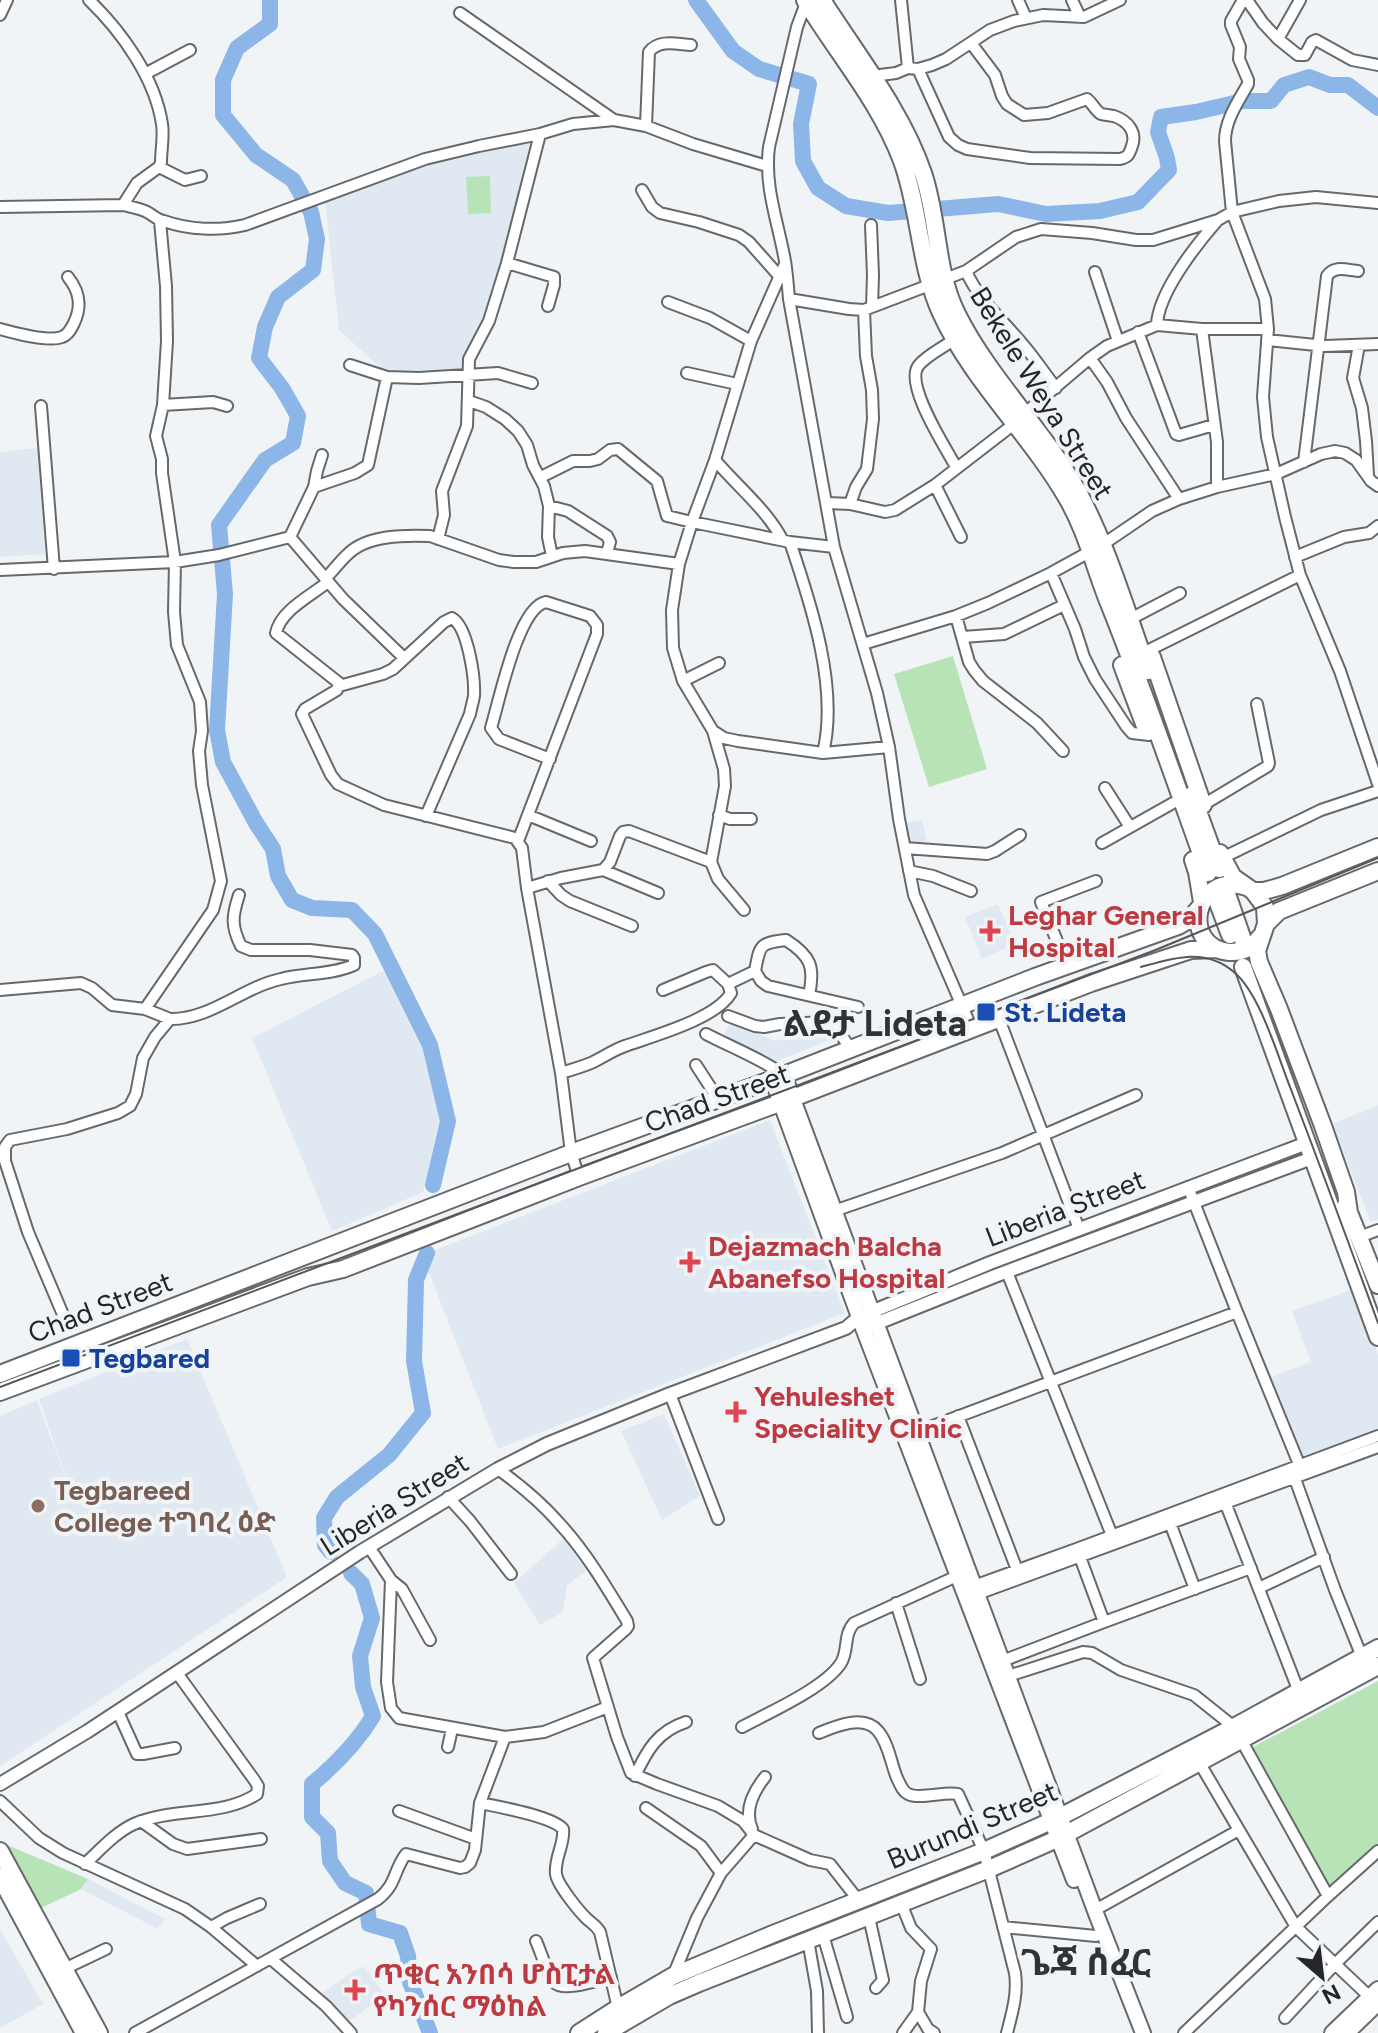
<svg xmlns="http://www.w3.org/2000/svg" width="1378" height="2033" font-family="Figtree,'Noto Sans Ethiopic',sans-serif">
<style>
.built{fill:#e0e8f1}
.green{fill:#b8e3b7}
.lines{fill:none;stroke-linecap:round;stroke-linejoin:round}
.river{stroke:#8bb6e7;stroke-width:16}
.minor-casing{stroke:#66696b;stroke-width:14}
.tertiary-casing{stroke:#66696b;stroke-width:16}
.secondary-casing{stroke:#66696b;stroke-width:18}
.primary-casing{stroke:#66696b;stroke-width:20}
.minor{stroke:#fff;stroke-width:10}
.tertiary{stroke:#fff;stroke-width:12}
.secondary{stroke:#fff;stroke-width:14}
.primary{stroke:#fff;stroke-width:16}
.tram{stroke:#565759;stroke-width:2}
.health-dot{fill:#e0444e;stroke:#f1f4f7;stroke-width:3}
.transit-dot{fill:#1a4fb4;stroke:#f1f4f7;stroke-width:3}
.education-dot{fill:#8d6e63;stroke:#f1f4f7;stroke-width:3}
.labels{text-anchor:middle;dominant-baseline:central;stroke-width:8;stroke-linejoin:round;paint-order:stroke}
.street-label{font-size:28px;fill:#252627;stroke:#f1f4f7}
.health-label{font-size:28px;font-weight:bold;fill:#be3a42;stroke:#f1f4f7;text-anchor:start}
.transit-label{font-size:28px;font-weight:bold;fill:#164399;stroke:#f1f4f7;text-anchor:start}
.education-label{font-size:28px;font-weight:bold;fill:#785e54;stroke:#f1f4f7;text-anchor:start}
.district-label{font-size:36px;font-weight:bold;fill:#303234;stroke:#f1f4f7}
</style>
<rect width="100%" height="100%" fill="#f1f4f7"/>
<path class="built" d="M531,142l-40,162 -30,58v6l-25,4 -52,-1 -45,-41 -14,-129 117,-43z
M38,448l7,106 -45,3v-105z
M922,820l5,21 -17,4 -5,-22z
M998,904l17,40 -33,15 -17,-42z
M385,970l36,72 19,74 -17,76 -91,39 -80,-193z
M731,1022l44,19 48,-19 8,17 -56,23 -53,-24z
M1378,1105v114l-7,3 -39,-98z
M770,1120l75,193 -347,136 -76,-194z
M1353,1289l25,65v79l-77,28 -32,-83 42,-16 -19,-51z
M187,1339l100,238 -287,189v-350l37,-16 42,114 -40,-115z
M664,1414l36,82 -38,24 -41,-89z
M564,1538l22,33 -19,14 -4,27 -23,13 -26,-42z
M88,1879l77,40 -7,10 -77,-40z
M0,1929l43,75 -43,24z
M365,1967l20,28 -38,28 -27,-28 38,-27z"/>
<path class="green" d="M490,176l1,37 -23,1 -2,-37z
M953,656l34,113 -58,18 -35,-113z
M1378,1681v168l-50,47 -81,-146z
M0,1842l88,37 -7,10 -44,21 -37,-65z"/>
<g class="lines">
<path class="river" d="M270,0v24l-33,24 -14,32v35l33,40 37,25 18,32 6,27 -4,31 -35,27 -13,30 -6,31 23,30 16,28 -5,27 -28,17 -46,65 6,69 -8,136 6,32 33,61 17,26 5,27 14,24 20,8 40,2 23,24 55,111 18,76 -15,64
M696,0l37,51 26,18 50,15 -8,40 2,37 15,27 28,18 42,7 110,-9 48,10 54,-3 38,-9 31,-32 -2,-12 -9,-26 3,-15 35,-5 47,-11h28l13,-16 25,-8 21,8h18l30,23
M331,1552l-6,-7 -1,-27 13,-21 52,-42 34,-42 -9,-52 2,-81 11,-27
M351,1573l11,11 10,34 -12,38 3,31 10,29c-16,27 -37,48 -61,68v33l16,16 2,28 15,22 21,10 3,31 31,9 8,23 2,26 20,51"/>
<defs>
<path id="minor" d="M89,0c33,32 66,78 73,124 2,12 -1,26 -1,38l-2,5 -22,16 -14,22c8,2 16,3 24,7 6,3 10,8 17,9 25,9 55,10 81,4l180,-66 54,-13 61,-12
M901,0l7,68
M1018,0l8,18
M1072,0l8,17
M1243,0l-12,21v4l9,22 -1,12 9,21v4c-10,18 -23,36 -23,57l7,71 33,87 3,30 -5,68 4,40 18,80 15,58 40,96 38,113
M1247,0l16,23 15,16 22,-39
M806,3l-9,24 -28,120c-5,40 9,75 16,114 2,12 3,25 4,38l45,248 43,146 12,54 10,72 15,76 58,134
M460,13l154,107
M0,15l7,-15
M1278,39l20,16h7l7,-13 4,-2 36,20 26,5
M918,69l31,68 9,8 9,4 63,9 90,1c8,-2 9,-4 12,-13 5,-14 -4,-25 -18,-30 -2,0 -12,-2 -13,-2 -5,-3 -9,-11 -14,-15l-39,14 -24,2 -17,-11 -5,-8 -7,-21 -24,-32
M145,74l45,-24
M872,76l24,-3 12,-5 10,1 14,-4 14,-6 44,-29 24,-9 29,-6 41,2 36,-17
M646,126l3,-74c10,-13 27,-8 42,-7
M159,167l26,13 16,-4
M642,190l10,17 8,6 39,9 40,13 10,7 31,35
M0,207l123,-2
M871,225l2,50 -1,32
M507,263l47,14v8l-6,21
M966,271c13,30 39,51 59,76 11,13 20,27 31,41
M1095,272l23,69
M789,299l60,10 15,1 102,-39 50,-34 25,-8 51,4 44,7h17l65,-20 14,-8 47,-11 37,-4 62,6
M668,302l42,16 41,23
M1157,325c1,-32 39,-80 60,-104
M0,329c14,4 49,13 62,8 6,-2 9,-8 12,-14 8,-17 6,-31 -6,-46
M1202,329l15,113v45
M1138,332l38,102 3,1 35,-10
M955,339c-11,8 -28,16 -36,26 -16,18 27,83 37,102
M1267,340l58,6 53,-2
M1359,345l-6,33 9,30 4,33 2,34
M1090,358l17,24 19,36 53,81
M350,365l37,12 32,1 79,-5 34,10
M687,373l50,11
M469,401l17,6 19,12 13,12 9,14 6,20 11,21 5,20 -1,31 4,19
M163,405l50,-3 14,4
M41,406l13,163
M1024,414l66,-56 17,-12 50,-21 45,4h66
M715,460c22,26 51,49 67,79
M1304,462l23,-186c7,-11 20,-6 31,-5
M541,477l32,-16h17l8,-2 12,-9 8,-1 39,32 10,35 25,6 23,-62 36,-119 34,-77
M935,485l26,52
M314,487l41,-14 13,-8 19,-88
M828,503l22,1 35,8 10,-2 40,-25 79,-61
M850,504l6,-17 11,-18 6,-50 -1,-29 -6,-34 -2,-46
M549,506l19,5 39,25 3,6 -3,11
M290,537l53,62 61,59
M438,539l6,-24 -2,-24 25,-65 2,-67 20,-38 18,-58 33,-129 33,-10 41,-4 32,6 47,18 74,22
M790,542c21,62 49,146 33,211
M1295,557l49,-20 25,-4 9,-7
M679,564l-7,46 1,38 10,33 30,50 11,7 14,3 85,12 66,-6
M0,570l175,-8 44,-7 71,-18 24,-50 3,-16 5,-16
M1051,573l24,56 9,28 11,22 31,47 6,7 17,2
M326,578c7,-7 14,-17 22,-24 19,-19 57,-19 82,-18l69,24 15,2h22l27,-9 22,-2 94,13 13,-42 98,20 44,5
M327,581l-3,4c-16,12 -44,27 -48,48l63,50 -2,7 -32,19 -3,5 29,61 7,9 46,21 131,33 7,10 5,40 34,185 10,80 8,24
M956,616l13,46 5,8 9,11 54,42 26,28
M1136,616l44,-23
M963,637l41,-3 60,-29
M863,644l93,-28 32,-13 63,-30 51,-28 50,-34 27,-12 38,-12 59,-13 45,-20 14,-3 10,2 11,7 15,21 7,5
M1149,650l151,-75
M683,681l36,-18
M339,686l44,-12 10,-5 51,-47 8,-4c16,9 23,60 22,78 -1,6 -3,12 -4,18l-44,102
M713,731l11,38 1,17 -14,76 7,17 26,31
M1105,788l25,39
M1203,805l65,-39 1,-3 -12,-59
M528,815l63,26
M719,815l11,4h21
M518,841l79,-207v-9l-7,-9 -44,-14c-28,5 -47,100 -55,126l8,11 51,20
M1102,843l71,-40
M905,848l82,6 8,-3 25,-16
M1222,858l99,-48 57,-19
M603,870l55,23
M909,871l24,5 38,15
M548,881l13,14 9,6 62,25
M527,888l34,-10 42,-8 7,-8 10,-26 3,-4 6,-1 82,31
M1074,963l-13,-12 -20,-49 55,-21
M755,971c5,-26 4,-28 31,-31 25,16 29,27 23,55
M728,984l27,-13 6,10 7,5 90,21
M0,990l81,-7 11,5 20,17 33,4 68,-99 8,-29 -19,-96 -3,-34 3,-20 -2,-29 -23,-57 -3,-33 1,-50 -13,-89v-14l-6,-23 7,-31 4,-64 -1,-55 -6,-65
M728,1016l27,10 9,1 16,-3 49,-2 5,3 17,24
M170,1019c40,1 73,-32 111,-40 23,-6 50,-4 73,-14v-7l-2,-3 -42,-5h-59l-10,-4c-10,-20 -9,-30 -2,-51
M999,1019l80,210
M706,1034c27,14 54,24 78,41
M696,1065l22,34
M561,1073c10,-3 20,-6 30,-10 11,-5 22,-13 34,-17 28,-10 91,-27 106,-53l-3,-9 -15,-14 -7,2 -43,18
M1188,1187l49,125
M831,1212l171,-59 134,-58
M1359,1237l19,-7
M1007,1272l106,266
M64,1317l-36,-85 -23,-71v-14l5,-7 57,-11 51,-16 12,-7 6,-12 7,-36 12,-21 15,-18 -25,-10
M670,1394l48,125
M958,1416l61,159
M914,1433l323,-121 66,162
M498,1469c22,16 43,33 61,54 27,29 48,65 68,98l1,5 -2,3 -33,29 24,79 14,36 26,11 61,22 25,15 11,14 56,25 20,4 29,37
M1294,1476l41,114 27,67
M448,1497l22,24 41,53
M1225,1502l74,190
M1170,1523l25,66
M369,1547l22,33 11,9 28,51
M1080,1557l24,65
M391,1580l-4,102 4,26 8,10 106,19 39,-5 64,-25
M971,1587l108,-39 299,-112
M1259,1588l65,-31
M972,1596l406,-149
M896,1603l24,76
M997,1663l107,-41 147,-54
M1002,1678l81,-26 9,1 29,17 73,25 40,32 94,169
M118,1712l19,42h6l32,-6
M742,1727c26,-14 83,-39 99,-64 8,-13 2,-28 13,-40l103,-47
M819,1733c17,-7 45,-19 59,-2 11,13 13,33 19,47 3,6 5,13 11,16 12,6 36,-3 50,0l26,57 31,122c3,21 -3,40 -8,60
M448,1747l4,-18
M1199,1762l97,165 77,73
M635,1776c12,-26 23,-45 51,-54
M0,1801l39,37 24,15 122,56 26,18 46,39
M480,1803c19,4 72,13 83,26 2,15 -9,29 -7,45 1,10 22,36 30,44 5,5 10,7 14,14l18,76
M646,1808l55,38 20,27
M399,1811l77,28
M141,1821l32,23 14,5 74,-10
M752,1829c-8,-18 1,-37 13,-52
M85,1864c15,-14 31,-32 49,-40 39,-17 89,-7 123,-30l1,-8 -3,-5 -78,-108
M901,1903l10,25 20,21 -10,32 -3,31 -15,21
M1095,1910l144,-80
M869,1917l14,63 -7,8
M211,1927l16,-9 33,-14
M1003,1927l93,9
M823,1935l24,82
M808,1940l9,51 1,42
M536,1941c5,11 11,33 19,42 9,9 43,-3 56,-6
M271,1959l55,47 25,27
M60,1971l46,-22
M673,1976l24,-58 24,-45 33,-38
M918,2012l10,17 6,4
M1285,2018l50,-54 43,-42
M135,2033l243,-134c19,-15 15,-28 28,-45l54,14 5,-1 5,-4 5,-13 5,-47 25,-66
M1184,2033l144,-137 50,-45"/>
<path id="tertiary" d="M870,1326l125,-50 317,-118
M0,1784l88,-53 272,-179 138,-83 49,-25 123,-50 176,-66 13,-11 131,-54 317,-120"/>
<path id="secondary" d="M784,1075l313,841 46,117
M772,1079l91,249 211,552
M1332,2033l46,-44
M1347,2033l31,-30"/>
<path id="primary" d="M805,0c32,53 75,102 97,161 18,49 17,104 39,152 31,68 89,121 126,185 20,34 28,72 43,108 35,88 66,178 98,267
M822,0c35,55 80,111 101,173 16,47 12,97 34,141 32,64 85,114 120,176 31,57 49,121 71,181
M1152,657l51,148
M1122,665l24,64
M1192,795l27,74
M1220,853l13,24 20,14 12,16 1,17 -9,27 2,11 20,47 44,117 23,66 3,21
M1193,860l4,12 5,30
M1247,887c-54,-17 -67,60 -18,65 13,1 24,-5 32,-16
M1226,891l17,49
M1253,891h11l18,-5 96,-39
M1215,895l15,40
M1266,924l13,-13 99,-40
M1243,967l135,370
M1346,1205l32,80
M0,1374l571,-221 213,-78 251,-98 143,-51 12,-7 9,-11
M0,1392l308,-115 35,-8 236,-92 214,-79 298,-115 100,-33 26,-1
M0,1851l99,182
M0,1877l84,156
M579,2033l39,-25 55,-32 100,-42 211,-83 76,-34 174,-90 144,-79
M606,2033l63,-37 30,-13 290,-114 68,-30 321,-173"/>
</defs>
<use href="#minor" class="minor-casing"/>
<use href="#tertiary" class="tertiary-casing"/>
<use href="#secondary" class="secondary-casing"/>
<use href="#primary" class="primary-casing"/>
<use href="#minor" class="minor"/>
<use href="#tertiary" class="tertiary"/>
<use href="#secondary" class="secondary"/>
<use href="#primary" class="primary"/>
<path class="tram" d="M1141,967c32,-9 64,-20 93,5 26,22 43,82 56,115 30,78 59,157 88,236
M0,1387l1153,-436 225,-93"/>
</g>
<g class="health-dot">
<path d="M986 919h8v8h8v8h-8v8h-8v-8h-8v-8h8z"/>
<path d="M686 1250h8v8h8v8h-8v8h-8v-8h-8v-8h8z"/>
<path d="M732 1400h8v8h8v8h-8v8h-8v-8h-8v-8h8z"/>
<path d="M351 1978h8v8h8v8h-8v8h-8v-8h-8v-8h8z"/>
</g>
<g class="transit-dot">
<rect x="976" y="1002" width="20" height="20" rx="4"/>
<rect x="61" y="1348" width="20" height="20" rx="4"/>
</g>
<circle class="education-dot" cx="38" cy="1506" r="8"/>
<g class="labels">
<g class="street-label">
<text transform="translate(1042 393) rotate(58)">Bekele Weya Street</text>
<text transform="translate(717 1098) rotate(-20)">Chad Street</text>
<text transform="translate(1065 1208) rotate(-21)">Liberia Street</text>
<text transform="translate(100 1307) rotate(-21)">Chad Street</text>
<text transform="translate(394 1504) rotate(-32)">Liberia Street</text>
<text transform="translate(972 1825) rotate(-23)">Burundi Street</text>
</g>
<g class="health-label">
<text x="1008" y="915">Leghar General<tspan x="1008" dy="32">Hospital</tspan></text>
<text x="708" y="1246">Dejazmach Balcha<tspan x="708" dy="32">Abanefso Hospital</tspan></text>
<text x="754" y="1396">Yehuleshet<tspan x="754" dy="32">Speciality Clinic</tspan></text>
<text x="373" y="1974">ጥቁር አንበሳ ሆስፒታል<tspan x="373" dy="32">የካንሰር ማዕከል</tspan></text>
</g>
<g class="transit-label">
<text x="1004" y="1012">St. Lideta</text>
<text x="89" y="1358">Tegbared</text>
</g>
<g class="education-label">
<text x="54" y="1490">Tegbareed<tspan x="54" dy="32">College ተግባረ ዕድ</tspan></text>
</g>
<g class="district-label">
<text x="875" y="1023">ልደታ Lideta</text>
<text x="1086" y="1962">ጌጃ ሰፈር</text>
</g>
</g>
<g transform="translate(1322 1977) rotate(152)" stroke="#f1f4f7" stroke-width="6" paint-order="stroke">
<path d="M0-6L14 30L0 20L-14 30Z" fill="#252627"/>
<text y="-12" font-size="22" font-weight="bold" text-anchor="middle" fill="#252627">N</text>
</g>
</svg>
